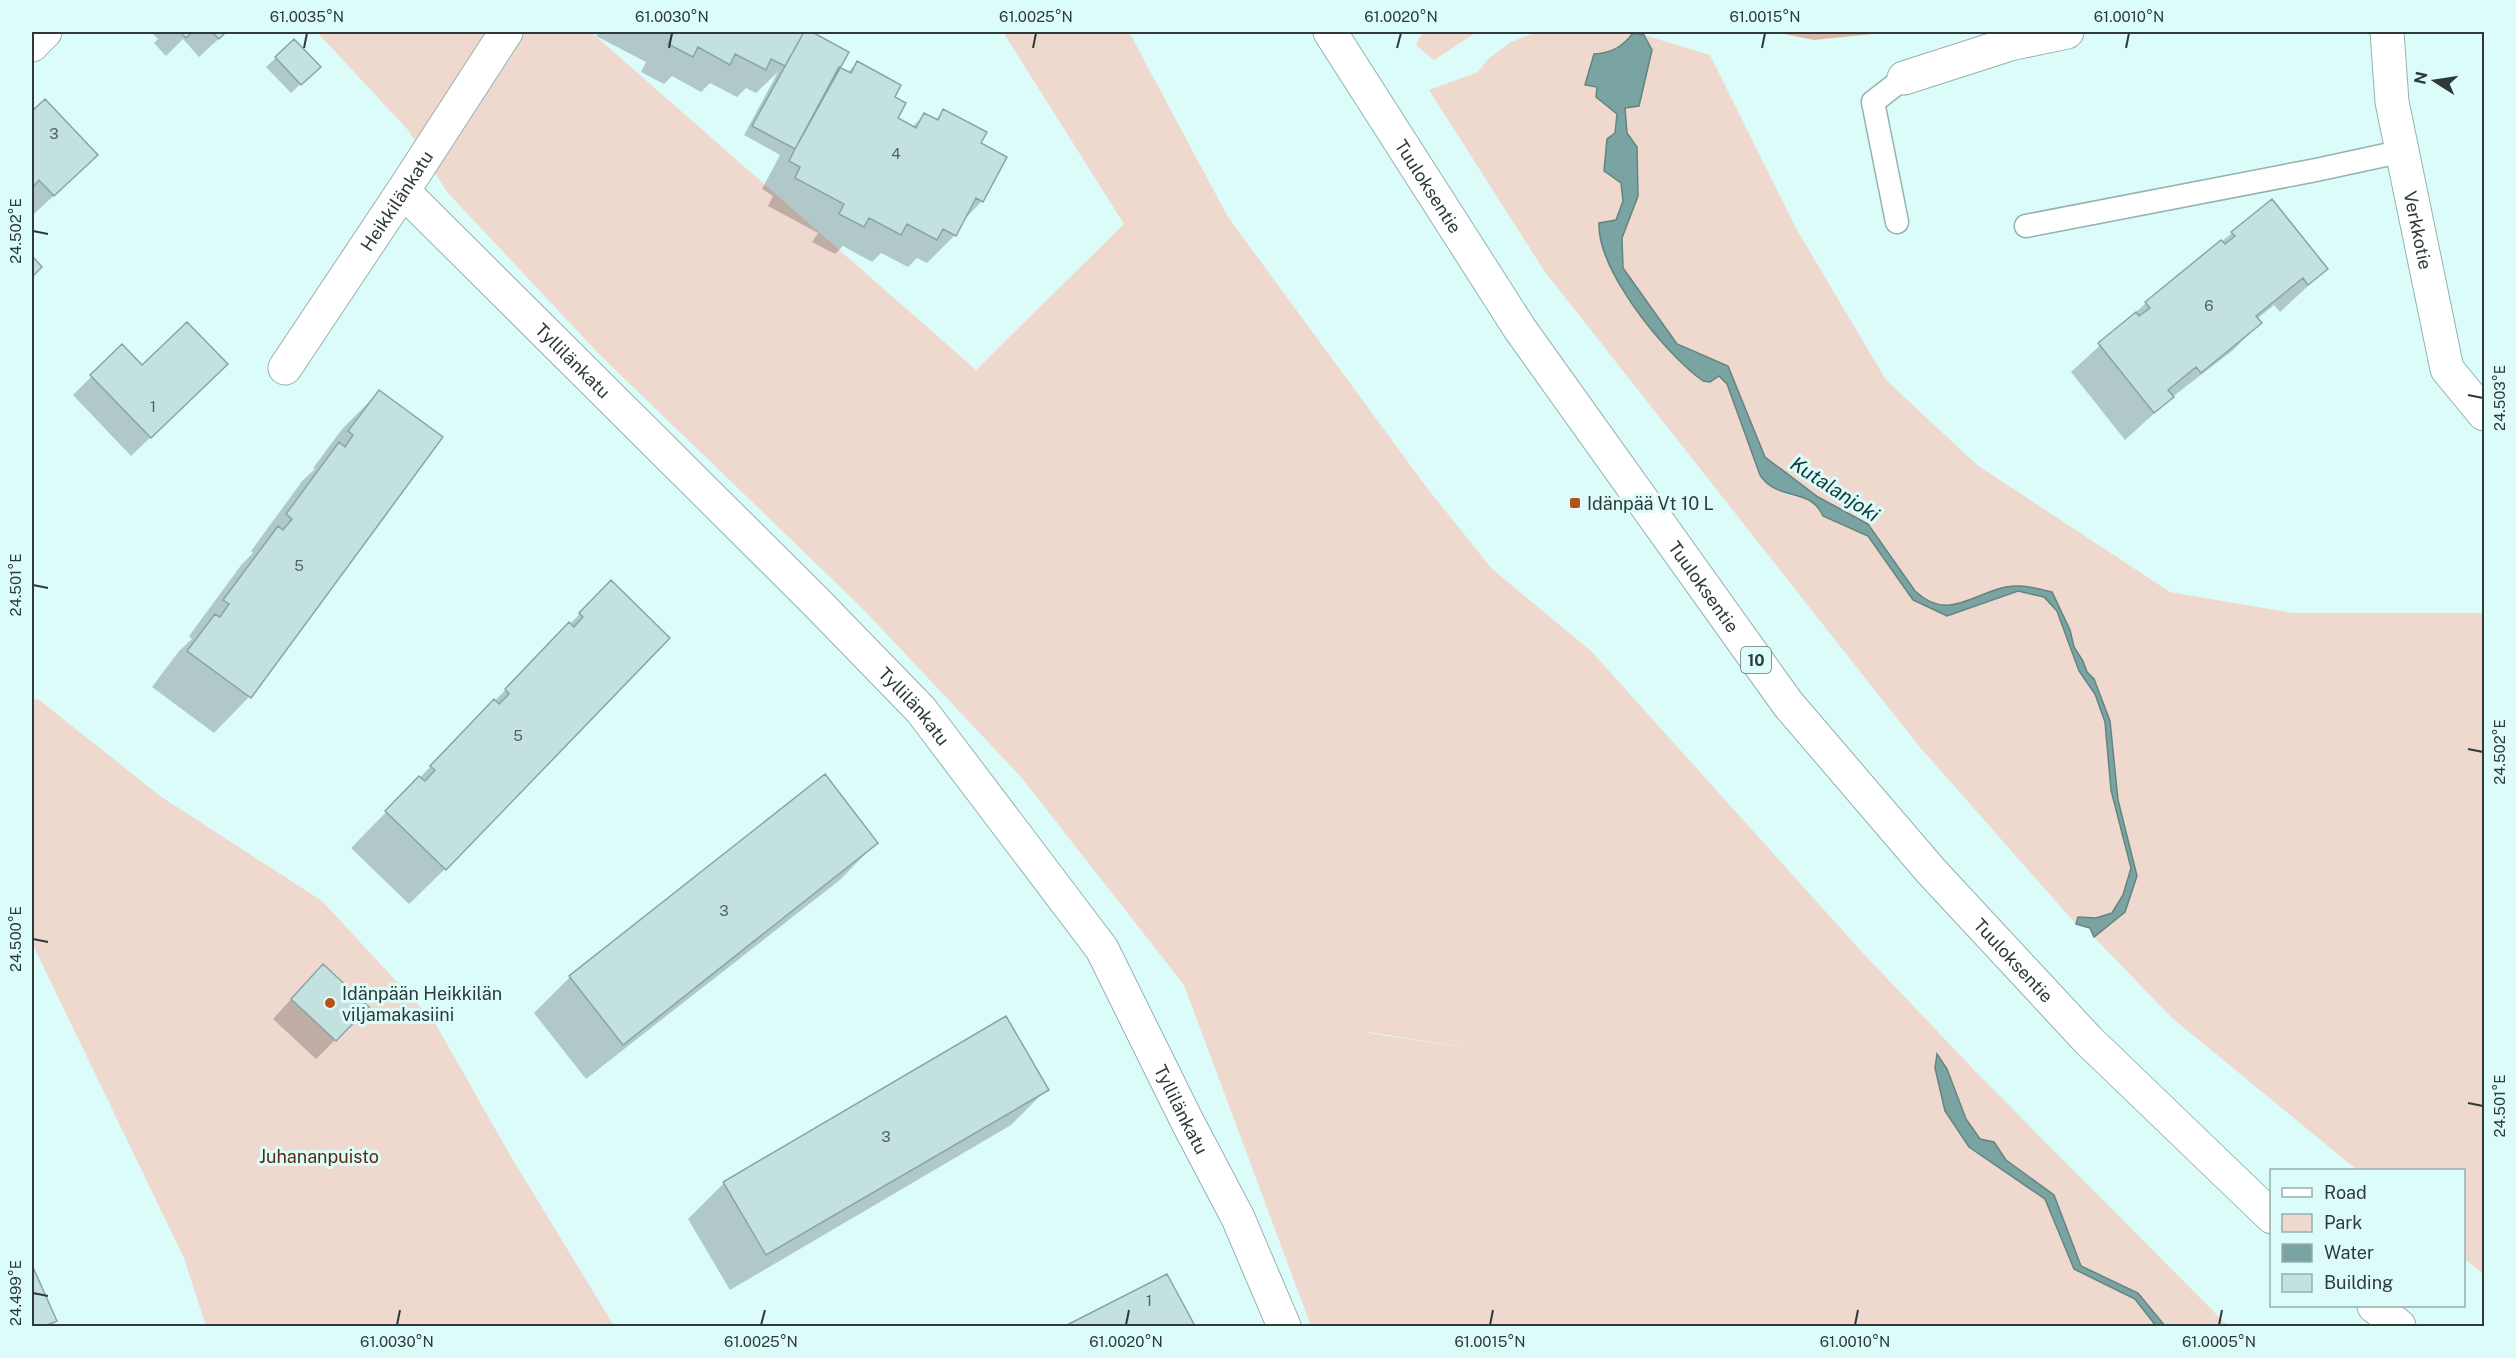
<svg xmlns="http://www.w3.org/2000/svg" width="2516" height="1358" font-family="'Public Sans',sans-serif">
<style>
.green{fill:#efd8cd;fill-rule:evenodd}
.forest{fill:#dcb9a9}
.water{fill:#7aa4a1;stroke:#638482;stroke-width:1.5}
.shadow{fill:#0003}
.building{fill:#c2e1df;stroke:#87a5a3;stroke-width:1.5}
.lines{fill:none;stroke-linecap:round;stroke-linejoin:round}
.lane-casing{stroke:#94b2b0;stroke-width:25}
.street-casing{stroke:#94b2b0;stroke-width:35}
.highway-casing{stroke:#94b2b0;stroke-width:35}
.lane{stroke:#fff;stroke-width:22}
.street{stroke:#fff;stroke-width:33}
.highway{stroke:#fff;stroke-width:33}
.ticks{fill:none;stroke:#2d3a39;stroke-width:2}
.poi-dot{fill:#b5521a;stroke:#dcfcfa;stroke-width:2}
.labels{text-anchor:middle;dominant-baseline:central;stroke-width:6;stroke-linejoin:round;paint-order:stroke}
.number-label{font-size:15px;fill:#526462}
.shield{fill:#dcfcfa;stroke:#627473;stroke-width:1.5}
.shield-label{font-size:16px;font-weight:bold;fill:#2d3a39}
.street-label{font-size:18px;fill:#2d3a39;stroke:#dcfcfa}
.poi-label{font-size:18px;fill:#2d3a39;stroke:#dcfcfa;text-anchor:start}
.park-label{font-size:18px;fill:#592b14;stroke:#dcfcfa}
.water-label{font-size:20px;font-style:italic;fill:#123c3a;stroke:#dcfcfa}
.neatline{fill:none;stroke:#2d3a39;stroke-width:2}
.ticks-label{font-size:15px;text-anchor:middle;fill:#2d3a39}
</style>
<rect width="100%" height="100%" fill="#dcfcfa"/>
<path class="green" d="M317,32h274l385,338 148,-146 -121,-192h126l99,185 199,271 65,81 99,82 269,299 116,122 252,254h-917l-127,-341 -163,-208 -158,-168 -263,-254 -153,-163 -39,-62zM1368,1033l1,-1 120,19z
M1423,32h54l-43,28 -18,-15z
M1537,32l96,1 -6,9 -19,11 -22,32 11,2 -1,10 21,17 -2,19 -8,7 -3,31 17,12 2,18 -7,19 -10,3 -1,36 55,83 34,33 25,1 8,8 33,91c7,8 16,16 28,20 17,5 24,-2 35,21l45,20 45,64 34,16 71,-25 26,6 13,14 22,60 16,23 10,28 6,68 20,78 -8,27 -11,18 -16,5 -18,-1 -2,7 -158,-179 -373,-473 -116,-182 49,-18 10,-13 23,-17z
M1644,35l66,20 87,175 89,150 91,85 193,127 122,21h192v662l-20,-17v-88h-107l-186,-153 -77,-80 31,-25 12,-36 -19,-76 -8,-79 -16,-42 -7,-7 -4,-11 -9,-14 -4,-17 -18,-38c-16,-4 -30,-8 -46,-5 -35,7 -58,35 -91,4l-47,-67 -50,-27 -53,-40 -37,-91 -51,-22 -54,-76 -1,-30 16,-42 -1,-49 -10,-14 -2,-25 14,-2 13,-56z
M38,699l122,97 162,105 113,122 75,132 104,171h-408l-22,-68 -152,-315v-243z"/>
<path class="forest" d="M1774,32h118l-78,8z"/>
<path class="water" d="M1633,33l11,2 8,15 -13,56 -14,2 2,25 10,14 1,49 -16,42 1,30 54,76 51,22 37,91 53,40 50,27 47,67c33,31 56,3 91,-4 16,-3 30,1 46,5l18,38 4,17 9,14 4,11 7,7 16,42 8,79 19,76 -12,36 -31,25 -4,-9 -14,-4 2,-7 18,1 16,-5 11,-18 8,-27 -20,-78 -6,-68 -10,-28 -16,-23 -22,-60 -13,-14 -26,-6 -71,25 -34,-16 -45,-64 -45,-20c-13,-30 -44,-13 -63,-41l-33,-91 -8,-8 -9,6 -7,-1c-38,-27 -106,-111 -104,-158l17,-3 7,-19 -2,-18 -17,-12 3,-32 8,-6 2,-19 -21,-17 1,-10 -12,-2 9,-31c17,-1 29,-7 39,-21z
M1937,1054l10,15 19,50 14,20 14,3 12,18 48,35 27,71 57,27 27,33h-9l-21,-27 -61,-30 -29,-70 -76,-52 -24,-36 -10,-43z"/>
<path class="shadow" d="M151,32h75l-27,25 -16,-18 -17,17 -12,-13 4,-4z
M599,32h211l36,20 -8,16 9,5 10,-10 36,35 3,21 16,8 13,-13 10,6 9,-9 35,33 3,57 -20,21 -7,13 -28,28 -10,-5 -9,9 -27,-14 -9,9 -29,-16 -8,8 -23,-12 6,-9 -50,-27 5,-10 -11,-7 18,-34 -36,-20 34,-63 -22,21 -10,-5 -9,9 -27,-14 -9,9 -29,-16 -8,8 -23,-12 5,-10 -50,-26z
M294,41l24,26 -27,26 -25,-26z
M45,101l32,73 -43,40 -2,-3v-98z
M2232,233l94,36 -46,43 -6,-7 -17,14 3,4 -28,28 -61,47 -46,42 -54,-68 75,-69z
M142,367l65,16 -76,73 -58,-61 19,-19z
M379,392l62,46 -192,259 -35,36 -62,-46 27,-36 13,-12 -3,-3 53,-72 11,-11 -2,-2 52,-71 12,-11 -2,-1 30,-40z
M611,582l-166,287 -36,35 -58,-56z
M876,843l-35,36 -255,200 -52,-66 36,-36z
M304,985l31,55 -19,19 -43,-40z
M1047,1089l-36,36 -281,165 -42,-71 36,-36z
M32,1268l23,53 -5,5h-18z
M1167,1276l26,50h-125z"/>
<path class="building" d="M180,32h12l-6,6z
M212,32h14l-7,7z
M668,32h136l-19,34 -14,-7 -5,11 -31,-16 -5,11 -32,-18 -5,10 -25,-13 5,-10z
M804,32h8l37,20 -54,97 -43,-23z
M294,39l27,28 -20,18 -26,-28z
M857,61l44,24 -6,12 11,6 -8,15 18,10 8,-15 14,7 5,-11 44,23 -6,11 26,14 -24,45 -7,-4 -20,38 -13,-7 -6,11 -30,-16 -6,11 -32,-17 -5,9 -25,-13 5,-10 -49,-26 5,-11 -11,-6 6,-12 44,-82 12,6z
M45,99l53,56 -44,41 -15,-16 -7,8v-77z
M2272,199l56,70 -20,16 -5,-7 -47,38 6,7 -61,50 -5,-6 -28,23 6,7 -20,16 -56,-70 38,-31 3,4 11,-8 -5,-6 76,-62 4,4 10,-8 -4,-4z
M32,256l10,11 -10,10z
M187,322l41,42 -77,74 -61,-63 32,-31 20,21z
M379,390l64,47 -192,261 -64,-47 28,-37 5,3 9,-13 -6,-4 55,-74 5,4 9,-11 -6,-5 53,-72 6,5 8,-12 -5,-4z
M611,580l59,58 -224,232 -61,-59 34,-35 6,5 10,-11 -5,-4 64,-67 5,5 10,-10 -4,-5 64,-67 5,5 9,-10 -4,-4z
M825,774l53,69 -255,202 -54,-69z
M323,964l46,43 -33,34 -45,-42z
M1006,1016l43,74 -283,165 -43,-73z
M32,1265l25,56 -12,5h-13z
M1167,1274l28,52h-130z"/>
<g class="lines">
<defs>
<path id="lane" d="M1897,222l-24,-120 31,-24
M2026,226l290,-56 88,-19"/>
<g id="street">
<path id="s1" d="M2387,32l5,70 55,267 37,45"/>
<path d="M32,45l13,-13"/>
<path d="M1904,78l106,-34 57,-12"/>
<path id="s2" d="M403,191l414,412 104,107 181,239 85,172 51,97 46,108"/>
<path id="s3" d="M285,368l118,-177 103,-159"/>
</g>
<g id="highway">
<path id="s4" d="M1330,32l190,297 268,375 143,167 157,169 184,177"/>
<path d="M2374,1306l25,20"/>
</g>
</defs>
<use href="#lane" class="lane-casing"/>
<use href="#street" class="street-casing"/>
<use href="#highway" class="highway-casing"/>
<use href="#lane" class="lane"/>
<use href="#street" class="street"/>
<use href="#highway" class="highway"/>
</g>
<path class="ticks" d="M304,48l3,-15M669,48l3,-15M1033,48l3,-15M1397,48l4,-15M1762,48l3,-15M2126,48l3,-15M33,231l15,3M2468,395l15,3M33,585l15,3M2468,749l15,3M33,939l15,3M2468,1103l15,3M33,1293l15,3M397,1325l3,-15M761,1325l4,-15M1126,1325l3,-15M1490,1325l3,-15M1855,1325l3,-15M2219,1325l3,-15"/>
<g class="poi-dot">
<rect x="1569" y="497" width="12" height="12" rx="3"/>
<circle cx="330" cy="1003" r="6"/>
</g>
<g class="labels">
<g class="number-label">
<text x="54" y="133">3</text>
<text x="896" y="153">4</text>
<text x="2209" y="305">6</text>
<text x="153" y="406">1</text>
<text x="299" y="565">5</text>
<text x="518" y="735">5</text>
<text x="724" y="910">3</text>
<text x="886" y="1136">3</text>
<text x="1149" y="1300">1</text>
</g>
<rect class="shield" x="1741" y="647" width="30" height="26" rx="4.5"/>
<g class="shield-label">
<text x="1756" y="660">10</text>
</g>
<g class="street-label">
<text stroke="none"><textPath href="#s4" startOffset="183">Tuuloksentie</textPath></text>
<text stroke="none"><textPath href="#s3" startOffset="201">Heikkilänkatu</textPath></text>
<text stroke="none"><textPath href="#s1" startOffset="201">Verkkotie</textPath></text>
<text stroke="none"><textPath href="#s2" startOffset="240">Tyllilänkatu</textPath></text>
<text stroke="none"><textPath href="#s4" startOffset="669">Tuuloksentie</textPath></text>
<text stroke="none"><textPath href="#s2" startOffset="726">Tyllilänkatu</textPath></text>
<text stroke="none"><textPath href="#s4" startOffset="1155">Tuuloksentie</textPath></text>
<text stroke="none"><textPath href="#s2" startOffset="1212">Tyllilänkatu</textPath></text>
</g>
<g class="poi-label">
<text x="1587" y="503">Idänpää Vt 10 L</text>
<text x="342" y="993">Idänpään Heikkilän<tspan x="342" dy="21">viljamakasiini</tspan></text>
</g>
<g class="park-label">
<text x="319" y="1156">Juhananpuisto</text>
</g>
<g class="water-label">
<text transform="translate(1835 489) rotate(33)">Kutalanjoki</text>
</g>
</g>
<rect width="2516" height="1358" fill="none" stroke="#dcfcfa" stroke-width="66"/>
<rect x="2270" y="1169" width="195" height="138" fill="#dcfcfa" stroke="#96aead" stroke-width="1.5"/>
<rect x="2282" y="1188" width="30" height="9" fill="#ffffff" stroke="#96aead" stroke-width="1.5"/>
<text x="2324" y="1199" font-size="18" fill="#2d3a39">Road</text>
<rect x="2282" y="1214" width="30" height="18" fill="#efd8cd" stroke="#96aead" stroke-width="1.5"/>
<text x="2324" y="1229" font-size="18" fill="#2d3a39">Park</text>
<rect x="2282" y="1244" width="30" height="18" fill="#7aa4a1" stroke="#96aead" stroke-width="1.5"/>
<text x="2324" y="1259" font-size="18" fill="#2d3a39">Water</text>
<rect x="2282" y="1274" width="30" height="18" fill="#c2e1df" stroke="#96aead" stroke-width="1.5"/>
<text x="2324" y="1289" font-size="18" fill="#2d3a39">Building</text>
<g transform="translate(2435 81) rotate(282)" stroke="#dcfcfa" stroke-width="4.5" paint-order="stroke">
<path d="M0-4.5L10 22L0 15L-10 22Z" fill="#2d3a39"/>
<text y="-9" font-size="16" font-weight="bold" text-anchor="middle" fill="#2d3a39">N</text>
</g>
<rect x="33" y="33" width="2450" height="1292" class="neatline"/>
<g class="ticks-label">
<text x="307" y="22">61.0035°N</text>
<text x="672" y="22">61.0030°N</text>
<text x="1036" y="22">61.0025°N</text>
<text x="1401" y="22">61.0020°N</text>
<text x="1765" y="22">61.0015°N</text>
<text x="2129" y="22">61.0010°N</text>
<text transform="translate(16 231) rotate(-90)" y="5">24.502°E</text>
<text transform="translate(2500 398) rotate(-90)" y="5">24.503°E</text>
<text transform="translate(16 585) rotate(-90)" y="5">24.501°E</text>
<text transform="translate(2500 752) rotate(-90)" y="5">24.502°E</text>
<text transform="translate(16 939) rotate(-90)" y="5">24.500°E</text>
<text transform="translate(2500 1106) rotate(-90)" y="5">24.501°E</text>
<text transform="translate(16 1293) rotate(-90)" y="5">24.499°E</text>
<text x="397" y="1347">61.0030°N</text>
<text x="761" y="1347">61.0025°N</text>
<text x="1126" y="1347">61.0020°N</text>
<text x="1490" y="1347">61.0015°N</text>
<text x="1855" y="1347">61.0010°N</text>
<text x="2219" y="1347">61.0005°N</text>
</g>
</svg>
